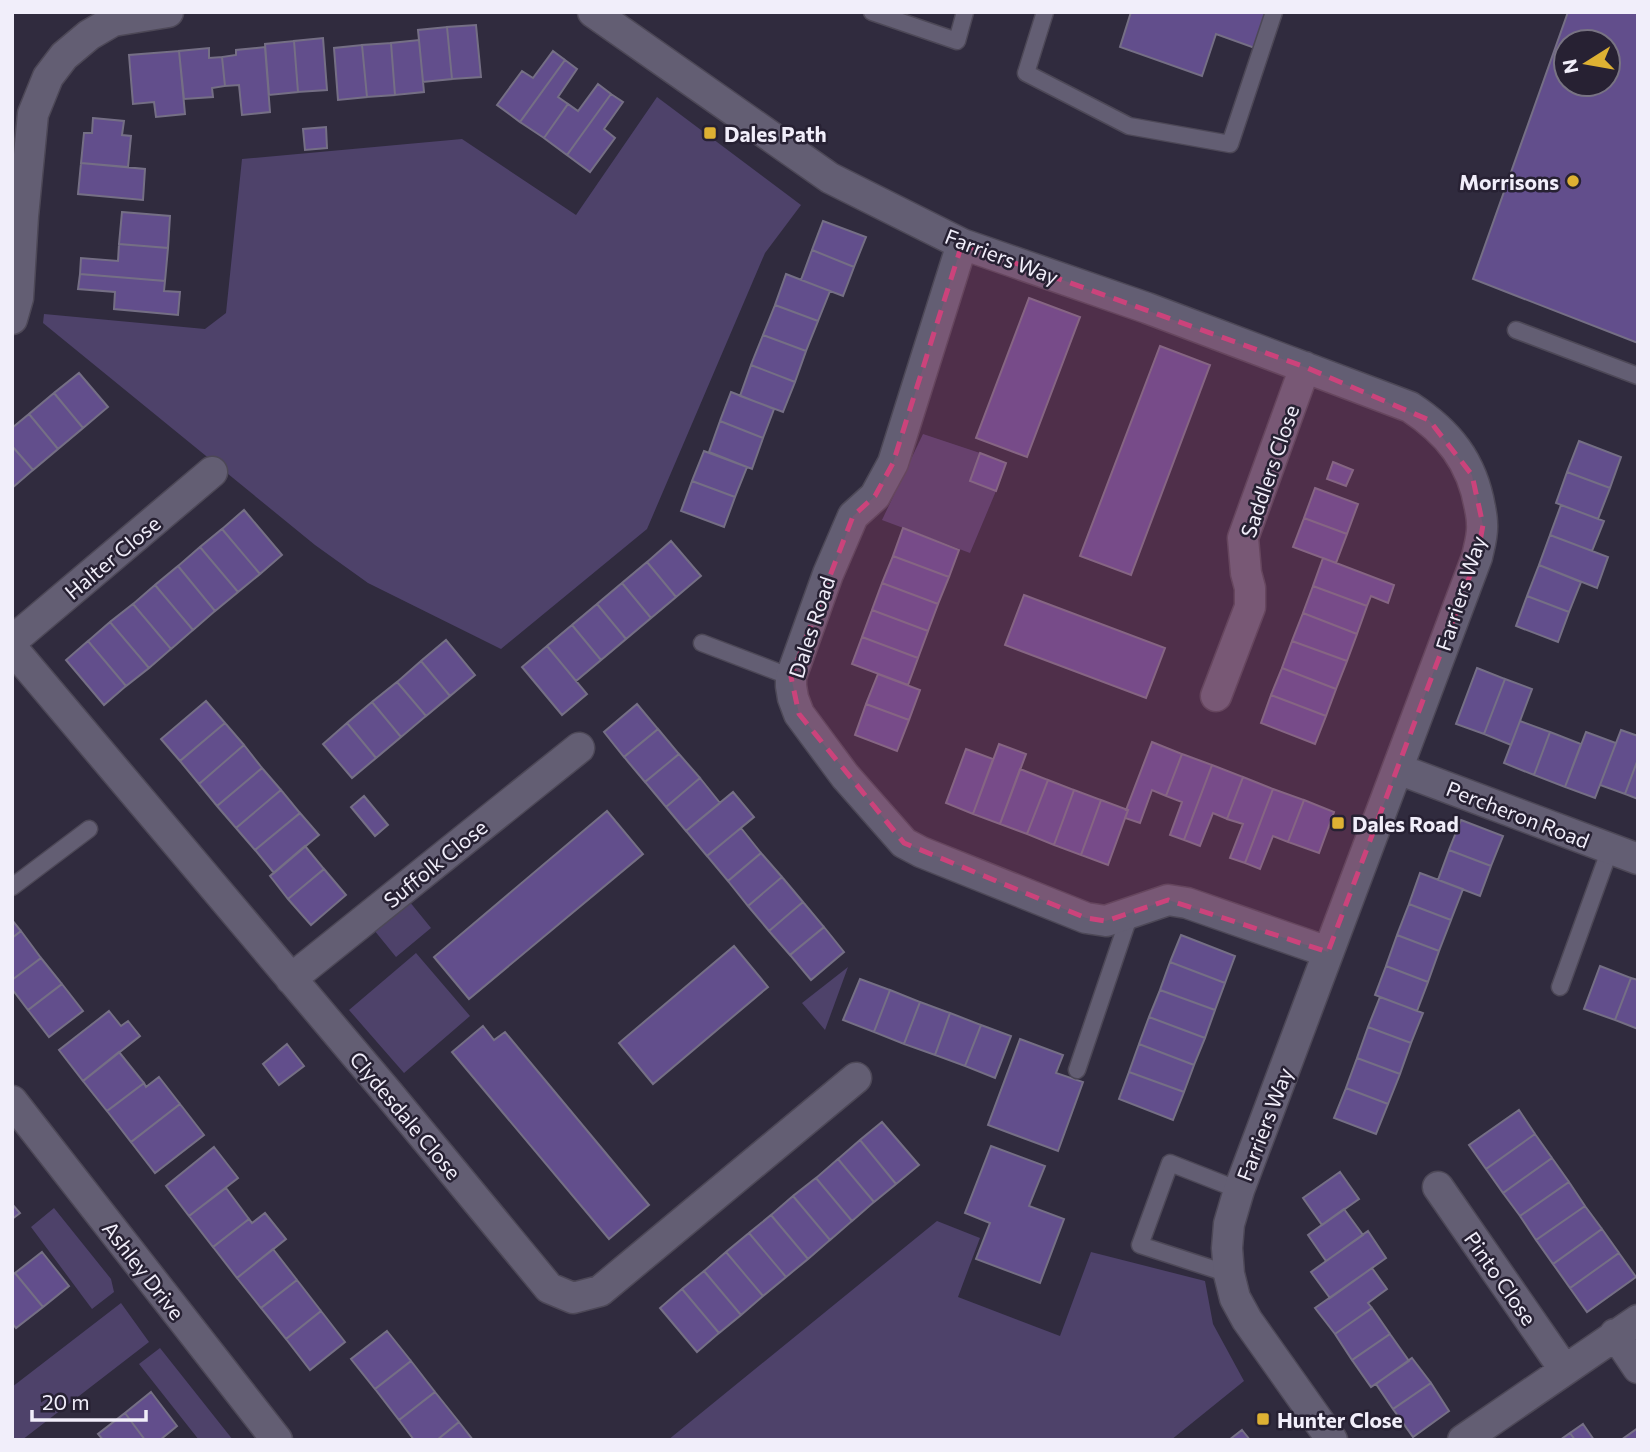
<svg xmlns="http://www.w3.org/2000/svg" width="1650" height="1452" font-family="Commissioner,sans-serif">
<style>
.green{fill:#4e426a}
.building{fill:#624e8c;stroke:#756f85;stroke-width:2;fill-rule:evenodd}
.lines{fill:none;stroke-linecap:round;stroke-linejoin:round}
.lane-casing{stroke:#4d4857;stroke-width:19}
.street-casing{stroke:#4d4857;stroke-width:33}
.lane{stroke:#635e73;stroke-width:16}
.street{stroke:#635e73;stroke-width:30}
.marked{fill:#cb437b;fill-opacity:0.2;stroke:#cb437b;stroke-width:5;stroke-dasharray:14 9;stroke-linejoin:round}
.poi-dot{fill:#deb133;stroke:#272133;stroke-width:2.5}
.labels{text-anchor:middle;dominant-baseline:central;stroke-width:5;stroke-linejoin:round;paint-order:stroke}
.poi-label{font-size:21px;font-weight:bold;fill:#f1eefa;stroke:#272133;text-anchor:start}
.street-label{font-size:21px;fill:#f1eefa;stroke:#272133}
</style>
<rect width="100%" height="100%" fill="#302b3e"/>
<path class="green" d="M657,97l144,108 -36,48 -118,276 -146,120 -133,-66 -53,-38 -272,-222 1,-9 161,15 21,-16 16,-154 220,-20 114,76z
M923,434l57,19 -10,28 26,10 -26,62 -88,-33z
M409,901l22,27 -35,29 -22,-27z
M416,953l54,63 -66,57 -55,-63z
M848,967l-23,63 -23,-27z
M54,1208l57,71 3,13 -22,17 -61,-82z
M937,1221l43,17 -22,59 102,39 31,-84 114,29 8,43 31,57 -73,59h-503z
M121,1303l28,39 -127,98h-10v-53z
M160,1348l73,92h-34l-60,-76z"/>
<path class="building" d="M1131,12h149l-14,40 -50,-18 -14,42 -82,-29z
M1568,12h70v331l-165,-64zM1566,42h42v42h-42z
M476,25l5,52 -29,2 -5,-52z
M447,27l5,52 -29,3 -5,-52z
M323,38l4,52 -29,2 -4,-51z
M419,40l5,52 -29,3 -4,-52z
M294,41l4,51 -29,3 -4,-51z
M391,43l4,52 -28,2 -5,-52z
M362,45l5,52 -29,3 -4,-52z
M265,47l5,65 -28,3 -3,-30 -14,1 -3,-29 14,-2v-5z
M209,48v10l13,-1 3,29 -13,2 1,9 -29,2 -5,-48z
M179,51l6,63 -29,3 -2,-15 -21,2 -4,-49z
M553,51l12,9 -45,62 -23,-17 25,-34 11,7z
M565,60l12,9 -19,28 10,7 -24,34 -24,-16z
M598,84l13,10 -44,61 -23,-17 24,-34 10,7z
M611,94l12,8 -19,27 11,9 -25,34 -23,-17z
M93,118l31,3 -2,14 9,1 -3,31 -47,-4 3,-30h8z
M326,127l1,21 -22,2 -2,-21z
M81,163l64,6 -2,31 -65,-6z
M122,212l48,4 -2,32 -49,-4z
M823,221l43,16 -12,30 -42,-17z
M119,244l49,4 -3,33 -85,-7 1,-16 37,3z
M812,250l42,17 -11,29 -42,-16z
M80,274l85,7 -1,10 16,1 -2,23 -64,-6 1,-17 -37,-3z
M786,274l44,17 -12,30 -43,-16z
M1029,298l51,19 -53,140 -51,-19z
M775,305l43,16 -12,30 -43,-16z
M763,335l43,16 -11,31 -44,-17z
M1160,346l50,19 -79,210 -51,-19z
M751,365l44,17 -12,30 -43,-16z
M79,373l29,34 -25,21 -29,-35z
M731,392l43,17 -11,29 -43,-17z
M54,393l29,35 -25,21 -29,-35z
M29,414l29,35 -25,21 -21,-24v-18z
M720,421l43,17 -11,31 -43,-17z
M1579,441l42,16 -11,31 -43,-16z
M12,446l21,24 -21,18z
M704,451l43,16 -12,30 -43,-16z
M980,453l26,10 -10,28 -26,-10z
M1333,462l20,8 -7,16 -19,-7z
M1567,472l43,16 -12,31 -42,-16z
M692,481l43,16 -11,30 -43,-16z
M1315,488l43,16 -11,30 -43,-16z
M1561,505l43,16 -12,30 -42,-16z
M244,510l38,45 -22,19 -38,-45z
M1304,518l43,16 -11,29 -43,-16z
M903,528l56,22 -10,27 -56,-21z
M222,529l38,45 -22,18 -38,-45z
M1550,535l58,22 -11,31 -58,-23z
M671,541l30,35 -25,21 -29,-35z
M200,547l38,45 -23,19 -37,-45z
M893,556l56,21 -11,27 -56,-21z
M1323,558l71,27 -6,18 -17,-7 -4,10 -54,-20z
M647,562l29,35 -25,21 -29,-35z
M1539,565l42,17 -12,30 -42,-16z
M178,566l37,45 -22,19 -38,-45z
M622,583l29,35 -25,21 -29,-35z
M882,583l56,21 -10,27 -56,-21z
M155,585l38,45 -22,19 -38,-45z
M1313,586l54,20 -10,28 -54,-21z
M1024,595l141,53 -19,50 -141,-53z
M1527,596l42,16 -11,30 -42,-16z
M133,604l38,45 -22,19 -39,-46z
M597,604l29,35 -25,21 -29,-35z
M872,610l56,21 -10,27 -56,-21z
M1303,613l54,21 -10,27 -55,-20z
M110,622l39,46 -23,18 -38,-45z
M572,625l29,35 -25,21 -29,-35z
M862,637l56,21 -10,27 -56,-21z
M446,640l29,35 -25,21 -29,-35z
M88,641l38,45 -22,19 -38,-45z
M1292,641l55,20 -11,28 -54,-21z
M547,646l40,48 -25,21 -40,-48z
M421,661l29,35 -24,20 -29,-34z
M1282,668l54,21 -10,27 -55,-21z
M1477,668l28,11 -21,55 -28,-10z
M878,674l42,16 -11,30 -43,-16z
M1505,679l27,10 -21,56 -27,-11z
M397,682l29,34 -25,21 -29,-35z
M1271,695l55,21 -11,28 -54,-21z
M206,701l19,22 -45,38 -19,-22z
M372,702l29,35 -25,21 -29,-35z
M637,704l21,25 -34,28 -20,-25z
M866,704l43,16 -12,31 -42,-16z
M1520,721l30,11 -16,43 -30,-12z
M225,723l19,22 -45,39 -19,-23z
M347,723l29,35 -24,20 -29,-34z
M658,729l21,25 -34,28 -21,-25z
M1621,730l17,6v23l-13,35 -25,-9z
M1550,732l31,12 -16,43 -31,-12z
M1586,732l30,11 -21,55 -30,-11z
M1152,742l30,12 -16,42 -14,-6 -12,33 -15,-5 3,-8h-2z
M999,744l27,10 -26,70 -27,-10z
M244,745l18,23 -45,38 -18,-22z
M966,749l27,10 -20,55 -27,-11z
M679,754l21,24 -34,29 -21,-25z
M1182,754l30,11 -28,75 -14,-5 12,-33 -16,-6z
M1638,759v40l-13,-5z
M1212,765l31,12 -16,42 -14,-6 -13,33 -16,-6z
M262,768l19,22 -45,38 -19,-22z
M1020,769l28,11 -21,54 -27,-10z
M1243,777l30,12 -28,74 -15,-5 13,-34 -16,-5z
M700,778l20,25 -34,28 -20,-24z
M1048,780l26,10 -20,55 -27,-11z
M1273,789l31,11 -16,42 -15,-6 -13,33 -15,-6z
M281,790l19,23 -45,37 -19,-22z
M1074,790l27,10 -20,55 -27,-10z
M733,792l21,25 -47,39 -21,-25z
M364,796l24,29 -13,11 -24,-29z
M1101,800l27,10 -20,55 -27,-10z
M1304,800l30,12 -15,41 -31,-11z
M607,811l36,43 -174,145 -35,-42z
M300,813l19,22 -45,38 -19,-23z
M1461,820l42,16 -12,30 -42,-16z
M741,828l20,25 -33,28 -21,-25z
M305,846l19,23 -36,30 -18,-23z
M1449,850l42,16 -11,30 -42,-16z
M761,853l21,24 -34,29 -20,-25z
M324,869l22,26 -35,30 -23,-26z
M1420,873l43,16 -12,31 -42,-16z
M782,877l21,25 -34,29 -21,-25z
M803,902l21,25 -34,28 -21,-24z
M1409,904l42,16 -12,31 -42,-16z
M12,920l9,11 -9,7z
M824,927l20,25 -33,28 -21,-25z
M21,931l20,27 -29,22v-42z
M1181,935l54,21 -10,27 -55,-21z
M1397,935l42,16 -11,31 -42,-16z
M734,946l34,41 -115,97 -34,-41z
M41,958l21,26 -34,26 -16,-21v-9z
M1170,962l55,21 -10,27 -55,-20z
M1386,966l42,16 -11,29 -42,-16z
M1600,966l31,12 -16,42 -31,-11z
M1631,978l7,2v49l-23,-9z
M860,979l30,11 -16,42 -31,-12z
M62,984l21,27 -34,26 -21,-27z
M890,990l30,12 -16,42 -30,-12z
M1160,990l55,20 -10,28 -56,-21z
M1380,997l43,16 -12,30 -43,-16z
M920,1002l30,11 -15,42 -31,-11z
M109,1011l12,15 7,-5 12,15 -57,45 -24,-31z
M950,1013l31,12 -16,41 -30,-11z
M1149,1017l56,21 -11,27 -55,-21z
M981,1025l30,11 -16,42 -30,-12z
M483,1026l11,14 11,-8 144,173 -40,34 -157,-187z
M1368,1027l43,16 -11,31 -43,-16z
M1020,1039l43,16 -7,18 27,9 -25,69 -70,-26z
M287,1044l17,22 -25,19 -16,-21z
M1139,1044l55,21 -10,27 -55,-20z
M119,1052l25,31 -37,28 -24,-30z
M1357,1058l43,16 -12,30 -42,-16z
M1129,1072l55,20 -11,28 -54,-21z
M159,1077l21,27 -49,38 -24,-31 37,-28 2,4z
M1346,1088l42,16 -12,30 -42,-16z
M180,1104l24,31 -49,38 -24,-31z
M1519,1110l16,24 -49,35 -17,-24z
M882,1122l37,43 -23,19 -36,-44z
M1535,1134l17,24 -49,35 -17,-24z
M860,1140l36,44 -22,18 -36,-43z
M991,1146l54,20 -16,40 35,13 -24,64 -64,-24 14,-36 -25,-10z
M214,1147l24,31 -49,38 -23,-30z
M1552,1158l17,24 -49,34 -17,-23z
M838,1159l36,43 -22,19 -36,-43z
M1340,1172l19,27 -37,26 -19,-27z
M816,1178l36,43 -22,19 -37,-44z
M1569,1182l16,24 -49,34 -16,-24z
M226,1188l23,31 -36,28 -24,-31z
M793,1196l37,44 -22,19 -37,-44z
M12,1204l8,9 -8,6z
M1585,1206l17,23 -49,35 -17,-24z
M1344,1209l19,26 -37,26 -18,-26z
M265,1213l21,26 -49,39 -24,-31 36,-28 3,4z
M771,1215l37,44 -22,18 -37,-44z
M1602,1229l17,24 -49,35 -17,-24z
M1368,1231l18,27 -56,40 -19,-26z
M749,1233l37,44 -23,19 -37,-44z
M273,1249l24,31 -36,28 -24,-30z
M42,1252l27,34 -26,21 -28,-34z
M726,1252l37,44 -22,19 -37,-44z
M1619,1253l17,24 -49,35 -17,-24z
M1372,1268l15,21 -19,14 4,5 -37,26 -20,-26z
M704,1271l37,44 -22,18 -37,-44z
M15,1273l28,34 -27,21 -4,-5v-48z
M297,1280l24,31 -35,28 -25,-31z
M682,1289l37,44 -22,19 -37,-44z
M1372,1308l18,26 -38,26 -17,-26z
M321,1311l24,31 -35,28 -24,-31z
M387,1331l24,30 -36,28 -24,-30z
M1390,1334l19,27 -38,26 -19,-27z
M1412,1358l19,25 -38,26 -17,-25z
M411,1361l24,31 -36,28 -24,-31z
M1431,1383l18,28 -36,26 -20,-28z
M151,1392l26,34 -17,14h-15l-20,-27z
M435,1392l24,30 -22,18h-23l-15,-20z
M125,1413l20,27h-42l-5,-6z
M459,1422l14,18h-36z
M1583,1424l11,16h-19l-5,-7z
M1638,1428v12h-17z
M1242,1430l8,10h-21z
M1570,1433l5,7h-15z"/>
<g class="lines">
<defs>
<path id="lane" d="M872,12l85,29 8,-29
M1045,12l-19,61 103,53 101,18 44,-132
M1516,330l122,46
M702,643l89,34
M12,887l77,-58
M1560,987l50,-138
M1077,1070l53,-156
M1229,1274l-89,-29 30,-82 69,27"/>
<path id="street" d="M593,12l237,166 132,66 185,64 263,99c38,25 62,54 70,101 1,5 2,11 2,16 1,11 -3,23 -5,33l-238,633 -10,34 -2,24 2,26 6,24 12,22 85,120
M962,244l-69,219 -18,33 -22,20 -25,58 -37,103v9l2,12 6,16 46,62 59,67 17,9 165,66 20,3 62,-21 19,3 141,49
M12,319l6,-21 5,-82 10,-102 15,-37 16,-21 25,-21 24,-14 55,-9
M12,641l200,-169
M12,648l376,445 161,195 24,10 27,-7 256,-213
M1216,696l34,-89v-19l-4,-15 -3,-35 62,-171
M1398,769l240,90
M291,979l288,-231
M12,1101l265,339
M1438,1187l126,182
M1615,1334l23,34
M1463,1440l175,-120"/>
</defs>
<use href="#lane" class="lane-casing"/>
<use href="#street" class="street-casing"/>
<use href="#lane" class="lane"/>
<use href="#street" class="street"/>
</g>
<path class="marked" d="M962,244l343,123 124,53 43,55 11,50 -6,32 -149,395 -160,-52 -62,21 -20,-3 -182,-75 -105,-129 -8,-37 62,-161 22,-20 18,-33z"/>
<g class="poi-dot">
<rect x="703" y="126" width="14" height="14" rx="3.5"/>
<circle cx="1573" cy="181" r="7"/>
<rect x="1331" y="816" width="14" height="14" rx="3.5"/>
<rect x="1256" y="1412" width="14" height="14" rx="3.5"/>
</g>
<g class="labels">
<g class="poi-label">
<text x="724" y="133">Dales Path</text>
<text x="1559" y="181" text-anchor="end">Morrisons</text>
<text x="1352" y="823">Dales Road</text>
<text x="1277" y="1419">Hunter Close</text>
</g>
<g class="street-label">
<text transform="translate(1002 256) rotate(21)">Farriers Way</text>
<text transform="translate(1269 471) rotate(-71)">Saddlers Close</text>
<text transform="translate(112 557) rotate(-40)">Halter Close</text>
<text transform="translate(1460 593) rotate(-72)">Farriers Way</text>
<text transform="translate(811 627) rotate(-72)">Dales Road</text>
<text transform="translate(1518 814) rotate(21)">Percheron Road</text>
<text transform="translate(435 863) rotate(-39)">Suffolk Close</text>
<text transform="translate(406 1115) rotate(50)">Clydesdale Close</text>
<text transform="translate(1264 1124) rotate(-69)">Farriers Way</text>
<text transform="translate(144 1270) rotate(52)">Ashley Drive</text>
<text transform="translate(1501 1278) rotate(55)">Pinto Close</text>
</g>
</g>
<rect width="1650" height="1452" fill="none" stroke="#f1eefa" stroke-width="28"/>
<g transform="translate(1587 63) rotate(259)"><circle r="33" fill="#272133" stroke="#787383" stroke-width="2"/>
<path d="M0-5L12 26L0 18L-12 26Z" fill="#deb133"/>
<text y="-10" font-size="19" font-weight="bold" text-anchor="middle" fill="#f1eefa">N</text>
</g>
<path d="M32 1410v10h114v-10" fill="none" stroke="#f1eefa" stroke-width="3.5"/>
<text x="42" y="1410" font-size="21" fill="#f1eefa" stroke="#272133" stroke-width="5" paint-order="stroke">20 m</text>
</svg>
